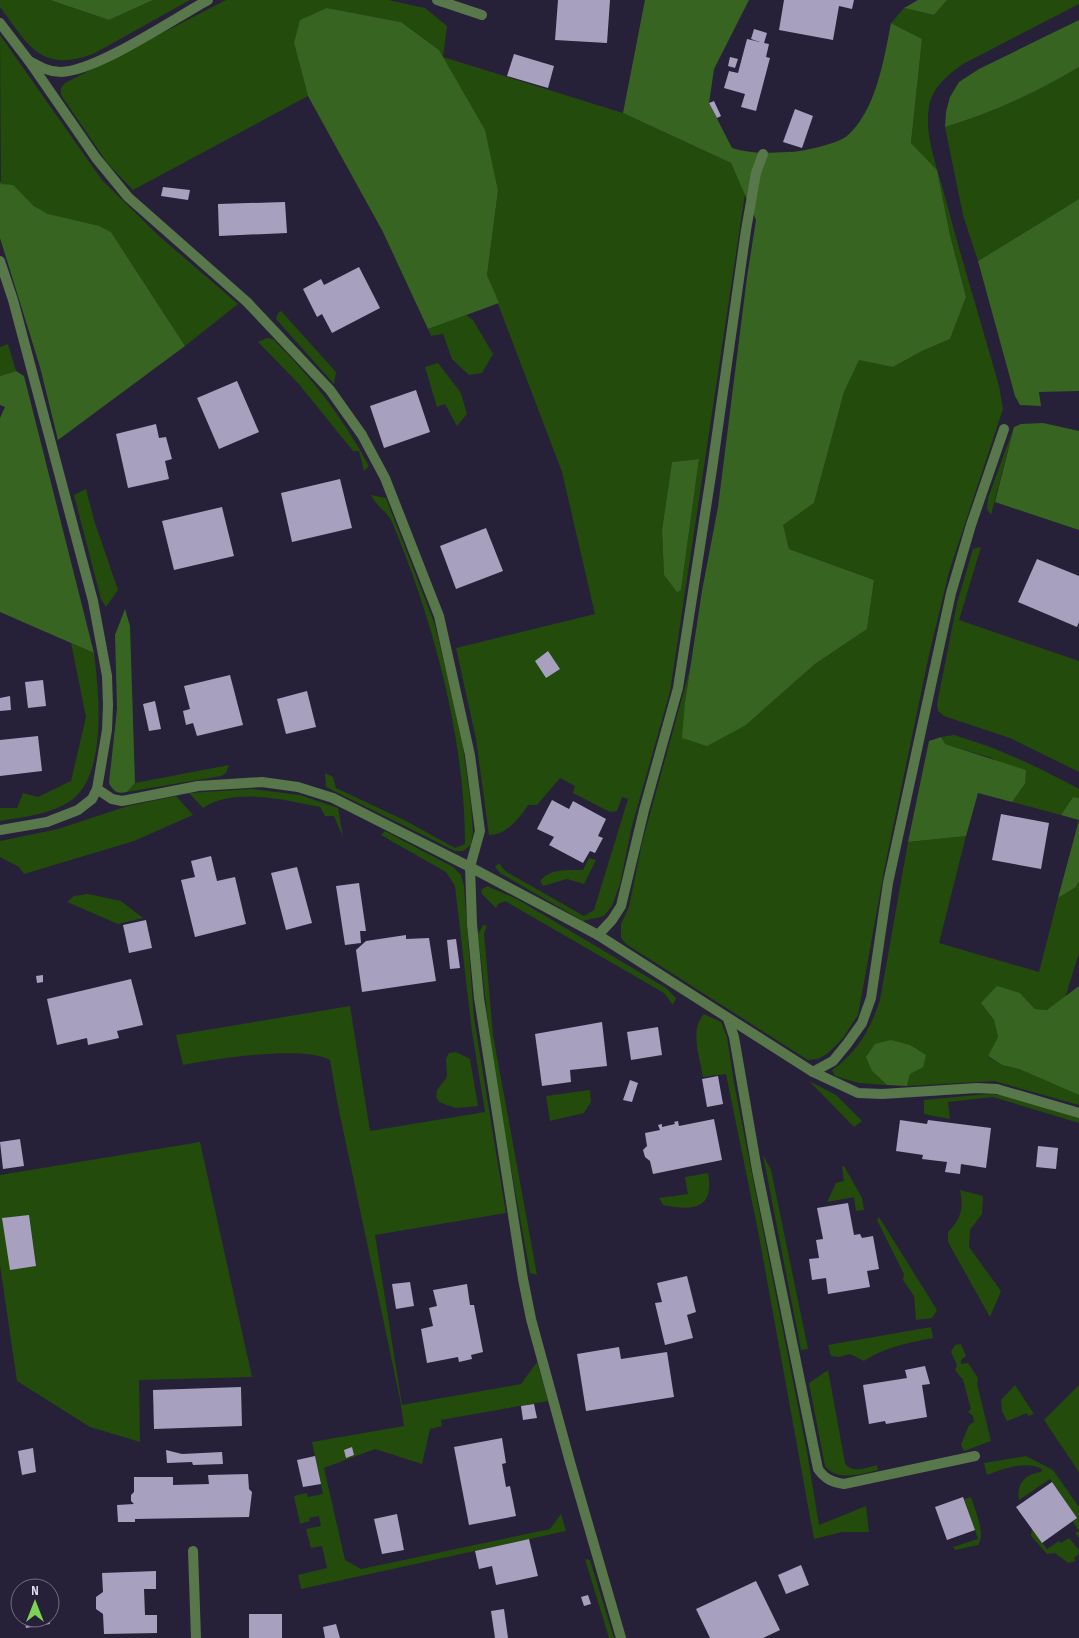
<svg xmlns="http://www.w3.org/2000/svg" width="1079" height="1638" font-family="'Sofia Sans Condensed',sans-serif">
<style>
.green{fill:#234b0b;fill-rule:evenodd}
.forest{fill:#386421}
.building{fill:#a8a0bf}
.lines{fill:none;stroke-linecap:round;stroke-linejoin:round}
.service{stroke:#58774b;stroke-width:10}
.minor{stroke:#58774b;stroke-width:10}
</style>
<rect width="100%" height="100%" fill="#272039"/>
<path class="green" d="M0,0h50l59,20 44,-20h37l-95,53c-54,21 -66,-7 -95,-46z
M226,0h162l37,8 22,18 -4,31 180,56 108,50 14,31 -75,498 -38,134 -12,58 -8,22 -8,10 -21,5 -83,-48 -5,-6 4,-4 6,8 79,45 10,-6 34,-111 -6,-2 -5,14 -7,1 -37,-19 2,-7 -15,-8 -23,27h-9c-8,13 -22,30 -39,30l-13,-96 -20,-91 139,-34 -33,-142 -75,-197 11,-84 -59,-141 -38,-28 -74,-14 -33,35 14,53 -175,94 -25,-26 -47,-69v-7l4,-5zM699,459l-18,131 -4,1 -13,-16 -2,-45 10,-68z
M947,0h132v4l-116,60c-15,11 -31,23 -34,43 -5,27 8,60 15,86 17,65 37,129 55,193l4,23 -54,163 -20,83 -44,211 -27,149 -15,23 -16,16 -9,5 -10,1 -182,-116 -5,-6v-14l8,-17 13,-64 48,-174 -5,33 61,23 69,-61 52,-35 7,-49 -85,-31 -7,-24 32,-22 30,-111 15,-33 34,8 29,-16 28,-12 16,-42 -16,-62 -13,-65 -26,-27 11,-104 -31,-16 13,-15 30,7z
M0,35l102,145 57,56 79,68 -53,42 -74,-114c-21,-11 -45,-9 -65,-19 -20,-9 -23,-26 -45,-29z
M1079,67v132l-101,62 -15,-46 -18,-88c47,-14 92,-35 134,-60z
M283,310l-1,2 54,60 -2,12 -58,-65 2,-6z
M466,315l7,5 20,34 -11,19 -13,2 -17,-16 -9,-25 -12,2 -3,-7z
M267,338l6,1c39,38 70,79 96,127l-5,5 -5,-20h-6l-55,-68 -40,-41z
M8,344l8,27 -16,5v-29z
M438,363l23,30 6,21 -10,12 -12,-22 -8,3 -12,-40z
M1014,427l-23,88 -4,-6 1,-11z
M86,489l8,31 24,70 -12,17 -5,-8 -27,-104z
M371,495l15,3 48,124 26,103 11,80 2,28 -2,12 -8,6h-8l-129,-64 -1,-14 8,4 3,11 70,33 49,27 10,-4c0,-107 -32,-224 -73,-322 -5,-11 -17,-17 -21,-27z
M981,547l-22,73 120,41v111l-69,-34 -66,-22 -6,-5 -1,-7 20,-101 16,-54z
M71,643l23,10c5,39 13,119 -21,146 -20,15 -49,18 -73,22v-13h17l6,-15 15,4 33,-16 15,-64z
M954,735c45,13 84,32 125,54v9l-6,-1 -12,18 -49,-13 13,-18 -33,-26 -48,-14 -3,-7z
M229,765l-3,8 -5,3 -94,16 8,-9z
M251,789l49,6 38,13 5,29 -9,-21h-9l-5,-9c-35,-7 -85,-20 -117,1l-14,-15z
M176,796l17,19 -59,26 -110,33 -5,-7 -19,-10v-16l58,-12 70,-23z
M385,831l68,36 8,8 3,11 10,132 32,195 -131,22 27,170 119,-21 16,-22 11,39 -107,19 1,6 -12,3 -8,35 -47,-15 -51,19 21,92 16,9 189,-40 11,-15 5,17 -265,58 -3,-14 29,-7 -5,-22 -11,2 -5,-19 15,-3 -2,-10 -10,2 1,3 -10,3 -6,-28 13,-3 1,4 15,-3 -11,-52 92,-16 -4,-27 -63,-298 -7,-41c-28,-15 -114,-1 -147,5l-7,-30 174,-29 20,125 115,-19 -13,-80 -17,-146 -9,-14 -65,-37z
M966,836l-27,107 100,29 19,-74 18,-11 3,-6v72l-14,45 -18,12 -12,-1 -15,-16 -39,10 13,17 4,17 -10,20 14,8 17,4 60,26v10l-85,-24 -87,5 3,-12 -38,-3 15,14 -28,-2 -24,-7 -3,-6c25,-17 39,-42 48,-70l28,-158z
M589,858l7,2 -12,24 -17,-5 -24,7 -3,-5c10,-13 27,-11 43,-11z
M487,886l30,13 149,89 10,10 -3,7 -9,-12 -159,-92 -7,3 -2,4 -14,-14 -1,-4z
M88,894l33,7 22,17 -25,6 -51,-22 7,-6z
M483,925l4,1 -3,7 9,102 44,240 -7,-2 -36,-198 -16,-141z
M704,1014l17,8 6,15 7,46 73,369 12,73 47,-19 3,26h-27l-28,7 -55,-303 -33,-162 -23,3c-3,-20 -14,-47 1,-63z
M456,1052l14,7 8,47 -23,2 -16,-6 -3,-5 1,-7 10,-13 -1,-18 3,-6z
M809,1081l27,14 26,26 -8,6z
M590,1090l1,12 -7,11 -34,8 -4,-25z
M987,1094l15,1 77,23v5l-86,-26 -45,5 2,17 -26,-5v-14z
M200,1142l52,235 -113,3 1,62 -50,-15 -73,-46 -17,-116v-90z
M763,1155l8,15 37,179 -7,1 -1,-5z
M844,1166l18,32 2,12 -8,1 -2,-14 -27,5 9,-19 8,-2 -2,-14z
M708,1173c7,37 -16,38 -45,32l-4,-7 29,-4 -3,-17z
M960,1190l23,6 -1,18 -12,16 -1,17 32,44 -11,26 -42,-75v-10c13,-13 16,-24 12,-42z
M879,1217l58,93 -5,8 -16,2 -2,-24 -11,-16 1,-6 -27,-54z
M931,1327l2,11c-25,5 -49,9 -69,23l-14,-7 -11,3 -8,-1 -3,-11z
M961,1344l5,12 -5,4v4l7,-1 10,15 -1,6 14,57 -27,10 -3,-6 8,-20 5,-3 -1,-6 -5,-4 3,-3 -8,-29 -8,-10 2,-5 -6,-13 4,-7z
M828,1370l17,93c7,11 20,5 32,2l1,5c-16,4 -41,12 -53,-4l-16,-83z
M1015,1385l19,29 -6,2 -1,-3 -20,8 -5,-10 -1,-11z
M1079,1385v87l-35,-52z
M1026,1456l27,14 26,37v31l-4,-5 4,-2 -6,-9 4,-4 -27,-39 -31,21c-3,-16 6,-26 22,-28l1,-3c-15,-9 -39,0 -55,6l-3,-12z
M971,1497c4,14 15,36 7,48l-23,5 -2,-3 25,-8 -14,-40z
M1032,1529l15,20 12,-8 2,2 8,-5 10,12v4l-5,4 2,3 -8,2 -13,-10 -8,1 -16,-18z
M585,1559l5,1 24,78h-5z"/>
<path class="forest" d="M50,0h103l-44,20z
M645,0h104l-35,69 -5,34 23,45c19,6 36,5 56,4 14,0 49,-8 59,-16 29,-25 37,-77 44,-113l31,16 -11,104 26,27 13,65 16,62 -16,42 -28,12 -29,16 -34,-7 -15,32 -30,111 -31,22 6,24 85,31 -7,49 -52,35 -69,61 -39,21 -25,-8 3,-36 17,-111 16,-84 29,-230 9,-57 -25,-57 -108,-50z
M918,0h29l-13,15 -30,-7z
M327,8l74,14 38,28 4,7 42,73 13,61 -11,84 12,28 -71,26 -45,-97 -75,-136 -14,-53 6,-23z
M1079,20v47c-42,25 -87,46 -134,60l1,-15 4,-15 9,-15 20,-13z
M0,181l1,3 12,1 21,21 14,8 51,12 12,6 74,114 -127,94 -18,-73 -40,-129z
M1079,199v192l-40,1 2,14 -21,-1 -5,-9 -37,-135z
M16,371l8,5 70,277 -94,-41v-194l5,-11 -5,-2v-29z
M1043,423l36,8v99l-84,-28 19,-75 7,-3z
M699,459l-18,131 -4,2 -13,-17 -2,-45 10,-68z
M125,609l5,17 5,157 -8,9c-10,2 -13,0 -18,-9l8,-74 -2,-74z
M941,737l4,7 81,26 -1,14 -13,18 -34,-9 -12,43 -58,6 21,-101z
M1073,797l6,1v83l-3,6 -18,11 21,-78 -18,-5z
M997,986l23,7 15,16 12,1 32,-24v109l-60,-26 -17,-4 -14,-9 10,-19 -4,-17 -13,-17z
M891,1040l19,5 16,10 -3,12 -13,7 -3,12 -20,-1 -15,-14 -6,-14 9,-13z"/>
<path class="building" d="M558,0h52l-3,43 -52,-3z
M784,0h70l-2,9 -13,-3 -6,34 -54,-10z
M754,29l13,4 -3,10 5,1 -3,13 4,1 -14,53 -15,-4 4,-13 -21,-6 5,-17 9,2 9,-34 13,3 -9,-3z
M514,54l40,12 -6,22 -41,-12z
M730,57l8,2 -3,9 -7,-2z
M714,101l7,15 -4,2 -8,-15z
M795,109l18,7 -11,32 -19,-6z
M163,187l27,3 -2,10 -27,-4z
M285,202l2,31 -68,3 -1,-32z
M359,267l21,41 -48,25 -10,-19 -5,3 -14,-28 18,-10 3,6z
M237,381l22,51 -40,17 -22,-51z
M416,390l14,42 -46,16 -14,-42z
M156,424l3,14 7,-1 6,22 -7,2 4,18 -41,9 -12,-54z
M340,479l12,49 -60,14 -11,-49z
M222,507l12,49 -60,14 -12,-49z
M486,528l17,43 -47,18 -16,-43z
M1037,559l42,17v46l-2,5 -59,-25z
M548,651l12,18 -14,9 -11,-17z
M230,675l13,50 -46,11 -4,-13 -7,2 -3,-14 7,-2 -6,-23z
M43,680l3,26 -18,2 -3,-26z
M307,691l9,36 -30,7 -9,-35z
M10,696l1,14 -11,1v-13z
M155,701l6,28 -12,2 -6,-27z
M38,736l4,35 -42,5v-36z
M552,800l17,9 4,-8 33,18 -8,17 5,2 -8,15 -5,-2 -7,12 -34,-18 5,-8 -17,-8z
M1001,814l48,9 -8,46 -49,-9z
M211,856l6,25 18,-4 11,47 -51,13 -14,-57 14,-3 -4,-16z
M297,867l15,56 -26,7 -15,-57z
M359,883l7,48h-6l1,12 -16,2 -9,-59z
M146,920l6,28 -23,5 -6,-28z
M406,935v4l23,-1 7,43 -74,11 -6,-42 10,-9z
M456,939l4,29 -10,1 -3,-29z
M43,975v7l-6,1 -1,-7z
M131,979l12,46 -26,6 2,7 -31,7 -1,-7 -30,7 -10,-46z
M602,1022l5,44 -37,4 1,12 -29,4 -7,-52z
M658,1027l4,28 -31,5 -4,-28z
M718,1076l5,28 -16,3 -5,-28z
M630,1080l8,3 -6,19 -9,-2z
M714,1119l8,41 -69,14 -3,-13 -5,-4 -2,-7 4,-4 -2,-13 15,-3 -2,-5 4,-1v3l13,-3 -1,-2 4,-1 1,5z
M900,1120l27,4 1,-4 63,8 -5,40 -25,-4 -1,10 -15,-2 2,-10 -25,-3 1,-4 -27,-4z
M20,1139l4,27 -21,3 -3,-27z
M1038,1146l20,2 -2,21 -20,-2z
M848,1203l6,32 6,-1 2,4 11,-2 6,33 -12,2 3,16 -42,7 -2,-16 -14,2 -3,-21 10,-1 -3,-18 7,-1 -6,-31z
M29,1215l7,51 -26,4 -8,-52z
M687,1276l9,36 -9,3 6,23 -28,7 -10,-42 7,-1 -5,-19z
M410,1282l4,24 -18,3 -4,-25z
M467,1284l3,21h4l9,47 -12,3 1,4 -13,3 -1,-5 -31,6 -6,-34 12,-3 -4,-18 8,-2 -4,-16z
M619,1347l2,12 46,-7 7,45 -88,14 -9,-57z
M925,1366l5,18 -8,1 5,32 -41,7 -1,-3 -16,3 -6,-39 44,-7 -2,-8z
M241,1387l1,39 -88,3 -1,-39z
M534,1404l3,14 -14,2 -2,-14z
M502,1438l4,25 -4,1 4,23 4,-1 6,30 -47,9 -15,-78z
M352,1447l2,8 -8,3 -2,-8z
M33,1448l3,24 -14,3 -4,-24z
M166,1450l16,4 40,-2 1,12 -30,1 -1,-3 -25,1z
M315,1456l6,28 -18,3 -6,-27z
M248,1474l1,15 3,3 -3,25 -114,2v3h-17l-1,-17 17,-1 -3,-3v-6l3,-3v-15h39v8l36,-1 -1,-9z
M1052,1482l25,36 -35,25 -26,-36z
M963,1497l12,33 -28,10 -12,-33z
M397,1514l7,36 -22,4 -8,-35z
M529,1539l9,37 -42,9 -4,-19 -13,3 -4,-18z
M801,1565l8,20 -23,9 -8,-19z
M156,1571v18h-12l1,26h12v18l-53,1 -1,-20 -7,-5v-12l7,-5 -1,-19z
M756,1581l24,49 -17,8h-53l-14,-29z
M588,1595l3,9 -7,2 -3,-9z
M504,1609l4,29h-13l-4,-27z
M249,1614h33v24h-33z
M24,1618h25l1,6 -24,4z
M336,1624l4,14h-15l-2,-11z"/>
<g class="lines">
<path class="service" d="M437,0l45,15
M29,61c11,6 20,11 32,11 36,-1 112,-53 147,-72
M598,935l14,-15 9,-14 23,-96 34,-122 34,-219 34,-239 10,-57 7,-19
M728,1019l6,18 23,133 61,299c7,10 14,13 26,15l131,-28
M813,1072l20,-11 14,-17 15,-21 9,-25 17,-115 63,-290 20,-68 33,-96
M813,1072l45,21 24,1 95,-6 20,1 82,24
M193,1551l3,87"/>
<path class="minor" d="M0,23l29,38 67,97 32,39 119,105 83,88 32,45 23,43 54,138 31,139 10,76 -10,36 2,57 7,74 44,281 8,40 39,143 51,176
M0,261l13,39 80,301 14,75 1,29 -1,25 -10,59 -5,10 -14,11 -31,12 -47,8
M97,789l15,10 10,2 76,-15 64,-4 36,5 35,11 137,69 128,68 215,137"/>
</g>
<g transform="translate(35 1603)"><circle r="24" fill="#272039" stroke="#736d83"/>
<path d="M0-4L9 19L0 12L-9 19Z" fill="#7dd154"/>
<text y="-8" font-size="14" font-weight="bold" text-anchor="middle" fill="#e4e0f1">N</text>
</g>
</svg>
